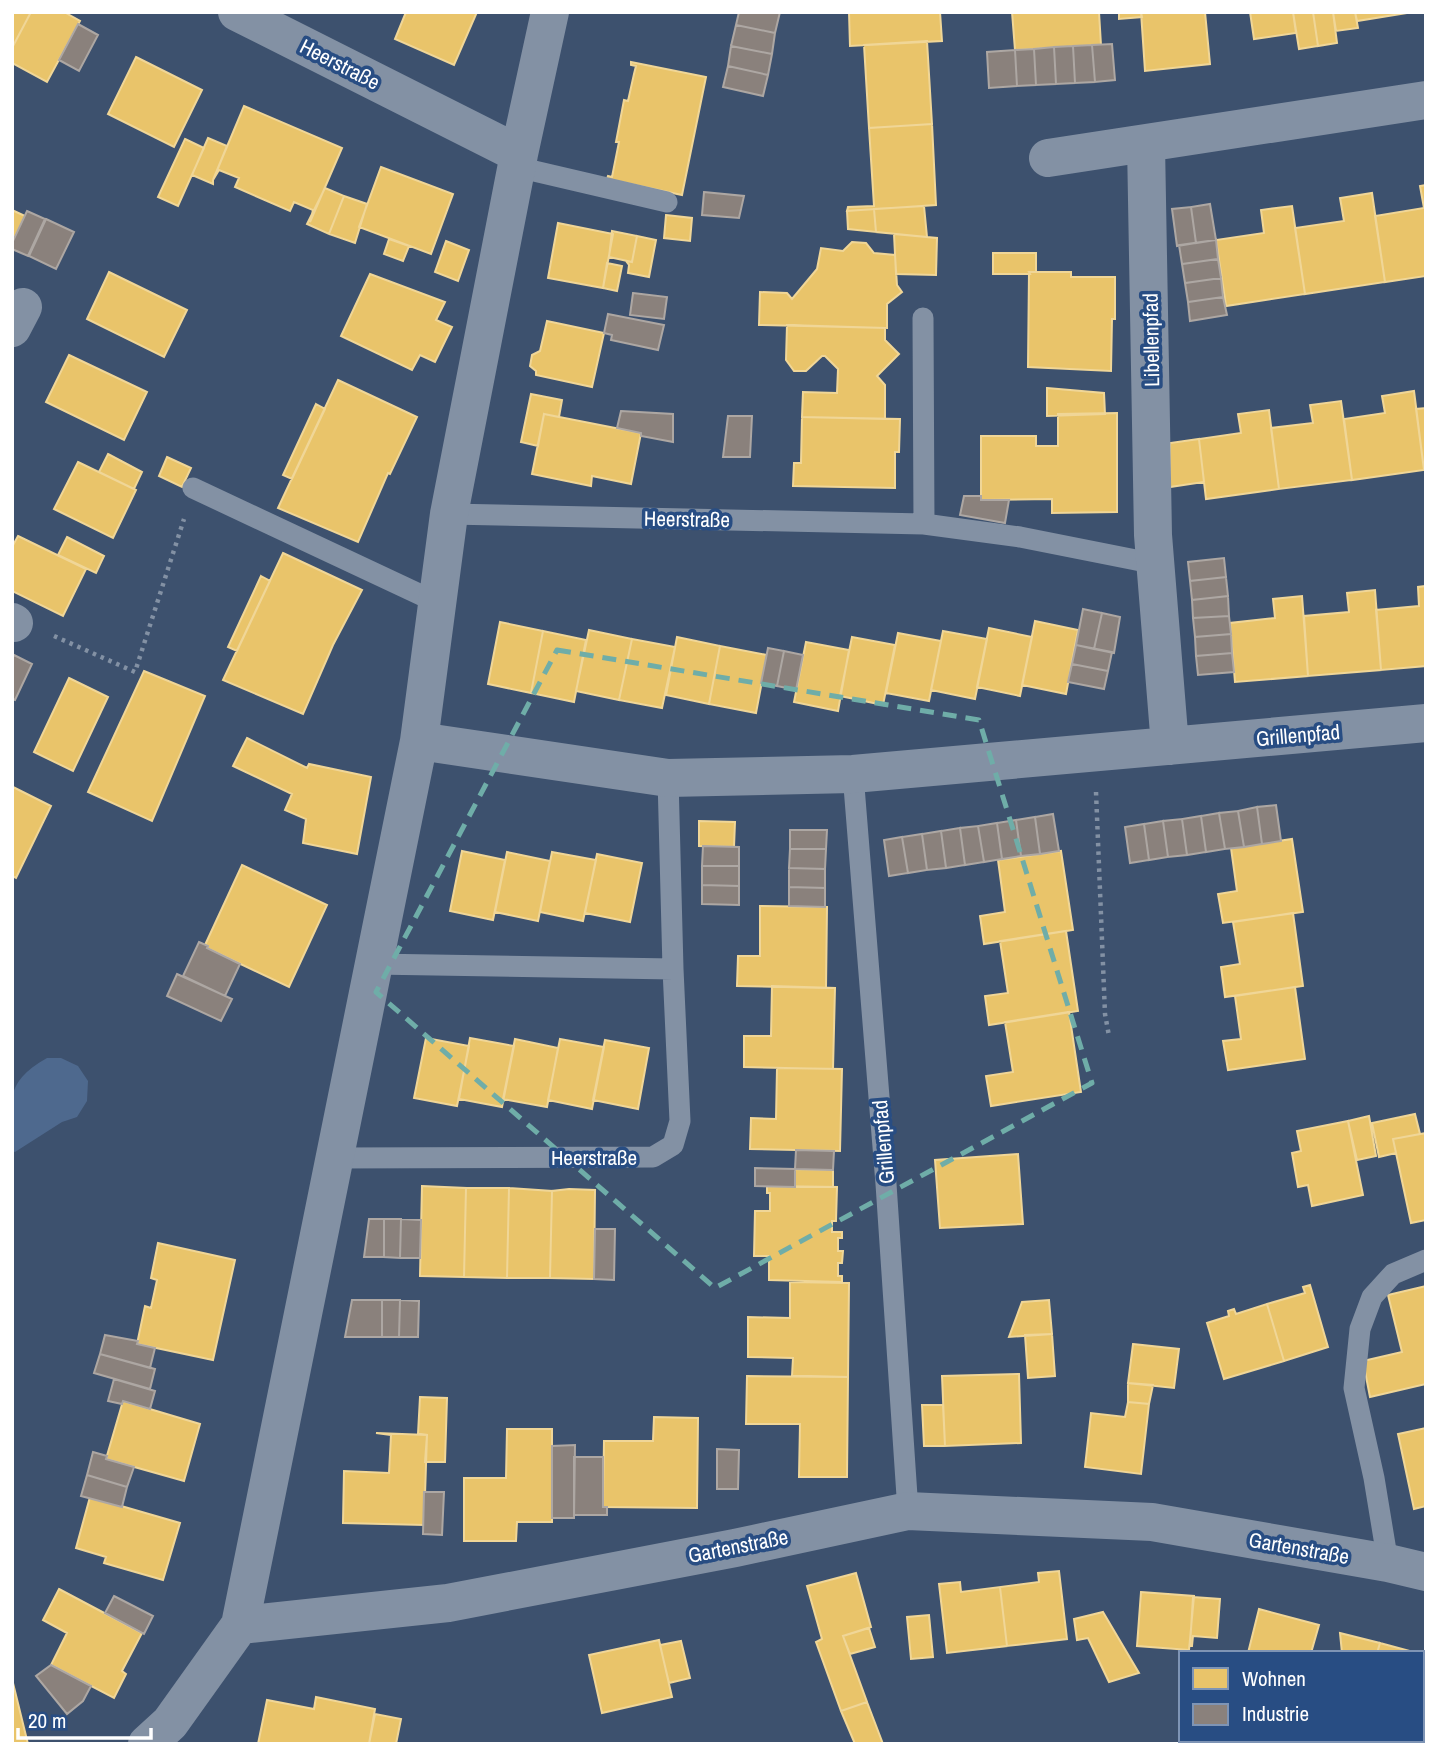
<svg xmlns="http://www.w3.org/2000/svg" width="1438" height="1756" font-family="'Archivo Narrow',sans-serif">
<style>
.water{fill:#4e698e}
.homes{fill:#e9c46a;stroke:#f0d697;stroke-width:2}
.industry{fill:#8a817c;stroke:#ada7a3;stroke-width:2}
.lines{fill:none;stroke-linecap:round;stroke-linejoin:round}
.path{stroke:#8391a4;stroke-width:4.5;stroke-dasharray:3.5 5;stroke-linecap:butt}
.lane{stroke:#8391a4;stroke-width:21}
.street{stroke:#8391a4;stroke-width:38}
.marked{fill:none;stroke:#6fada8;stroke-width:5;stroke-dasharray:14 9;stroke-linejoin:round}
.labels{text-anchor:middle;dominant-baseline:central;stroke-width:7;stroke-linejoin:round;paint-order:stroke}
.street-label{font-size:21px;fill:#fff;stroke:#284d83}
</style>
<rect width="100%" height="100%" fill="#3d516e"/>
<path class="water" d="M47,1058h14l17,8 10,15 -1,20 -10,16 -15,5 -47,30 -3,-1c0,-46 -11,-67 35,-93z"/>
<path class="homes" d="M12,12h19l-19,36z
M31,12h33l16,9 -33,61 -35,-19v-15z
M406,12h71l-23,53 -59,-26z
M849,12h91l2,29 -92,5z
M1012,12h87l2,33 -86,5z
M1119,12h22l1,5 -23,2z
M1141,12h64l5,52 -65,7z
M1250,12h43l3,21 -42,6z
M1293,12h20l5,34 -19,3z
M1313,12h20l4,31 -19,3z
M1333,12h22l3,16 -22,3z
M1355,12h58l-56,9z
M927,41l5,83 -63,4 -5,-83z
M136,57l66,33 -28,57 -66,-33z
M631,62l75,15 -24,118 -75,-16 1,-3 4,1 7,-35h-3l8,-42 4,1 6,-27 2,-8 -5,-1z
M244,106l98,42 -32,74 3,-12 -19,-8 -4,9 -55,-24 4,-9 -20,-8 -6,10z
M932,124l4,81 -89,6 1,-4 26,-1 -5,-78z
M208,138l19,8 -14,34v4l-21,-9z
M185,139l19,9 -26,58 -20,-9z
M381,167l72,27 -22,60 -72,-27z
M1426,185v91l-41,6 -10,-66 49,-8 -4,-22z
M325,188l19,8 -15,38 -22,-10z
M1372,193l13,89 -80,12 -10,-66 49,-7 -4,-23z
M344,196l23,8 -12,39 -26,-9z
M924,206l3,31 -51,-5 -2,-23z
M1292,206l13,88 -79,12 -10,-66 48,-7 -3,-23z
M874,209l2,23 -28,-3 -1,-18z
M12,210l13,6 -13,27z
M666,215l26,3 -2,23 -26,-3z
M558,223l55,11 -10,54 -55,-10z
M612,231l25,5 -5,26 -23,-5z
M894,234l43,4 -1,37 -40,-1z
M637,236l19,4 -7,37 -21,-4 1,-8 -3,-4 6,1z
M389,239l20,7 -6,15 -19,-7z
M446,241l23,9 -11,31 -23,-9z
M852,242l14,1 8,10 21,2 2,30 5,7 -15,12v24l-128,-3 1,-33 27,1 5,6 25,-30 4,-21 22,3z
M993,253h43v19h-7l1,2h-37z
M607,263l15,3 -5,25 -14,-3z
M109,272l78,38 -23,47 -77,-38z
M1029,272h42v5h44v42h-3l-1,52 -83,-4z
M370,274l75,28 -9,18 16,7 -17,35 -15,-7 -8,15 -71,-34z
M547,321l57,12 -12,54 -56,-12v-4l-6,-5 2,-11 8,-4z
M787,325l98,3v12l14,14 -22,22 8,9v34l-83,-2 1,-25 34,1 1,-24 -13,-13h-3l-16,15h-12l-8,-11z
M69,355l78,37 -23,48 -78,-38z
M338,380l79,37 -27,57 -2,-1 -30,69 -80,-34z
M1047,388l57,5 1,21 -58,2z
M1414,391l10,79 -72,10 -8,-61 41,-6 -3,-17z
M531,394l31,6 -3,17 -15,-3 -6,32 -17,-4z
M1341,401l11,79 -73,9 -8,-61 42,-5 -3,-18z
M316,404l9,5 -33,70 -9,-4z
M1426,408v62h-2l-8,-61z
M1269,410l10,79 -73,10 -7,-60 42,-6 -3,-19z
M1117,413v99l-65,1v-14l-71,1v-64h55v10h22v-32z
M544,414l97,19 -10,51 -39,-8 -1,10 -59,-12z
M802,417l98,2 -1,33h-4v36l-102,-2 1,-23h7z
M1199,439l5,43 -34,5v-44z
M108,454l34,18 -8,17 -35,-17z
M167,457l24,11 -9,19 -23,-11z
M78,462l58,28 -23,48 -59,-29z
M18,536l68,33 -23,47 -51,-25v-44z
M67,537l37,19 -8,17 -38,-18z
M283,553l79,37 -29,55 -30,69 -80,-34z
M261,576l9,5 -33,70 -9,-4z
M1426,586v80l-45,4 -5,-60 43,-4 -1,-19z
M1375,590l6,80 -73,6 -4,-60 45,-4 -2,-19z
M1302,596l6,80 -73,6 -5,-59 45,-5 -2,-19z
M1035,621l43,9 -12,64 -44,-9z
M500,622l43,9 -12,62 -43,-9z
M989,628l43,9 -12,59 -43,-9z
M589,630l43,9 -13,61 -43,-9z
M543,631l43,9 -12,62 -43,-9z
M943,631l44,8 -12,60 -44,-9z
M898,633l43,8 -12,60 -43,-8z
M677,637l43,9 -11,58 -43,-9z
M852,637l43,8 -12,60 -43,-9z
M632,639l43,8 -13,61 -43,-8z
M806,642l43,8 -11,61 -44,-9z
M720,646l47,9 -11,58 -47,-9z
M144,671l61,25 -53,125 -64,-29z
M69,678l39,19 -35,74 -39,-19z
M247,738l60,30 2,-4 62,13 -14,77 -54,-11 3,-24 -21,-9 7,-16 -59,-28z
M13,787l38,19 -35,72 -4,-2z
M699,821l36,1 -1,25 -35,-1z
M1292,839l11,73 -80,11 -5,-29 19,-3 -6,-43z
M462,851l43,9 -12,60 -43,-9z
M1061,851l12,79 -89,14 -4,-28 25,-4 -7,-52z
M507,852l43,9 -12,60 -43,-9z
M552,852l44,8 -13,61 -43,-9z
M597,854l45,9 -12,59 -45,-9z
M242,865l85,40 -38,82 -82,-39 1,-2 -3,-1z
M760,906l67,1 -1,81 -89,-2 1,-30h22z
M1293,913l10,73 -78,11 -4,-30 19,-3 -7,-42z
M1066,931l12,80 -89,14 -4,-29 23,-3 -8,-52z
M772,986l63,2 -2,81 -89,-2v-31h27z
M1295,987l10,72 -77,11 -5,-29 18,-2 -6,-43z
M1069,1012l12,80 -90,14 -5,-30 27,-4 -8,-50z
M426,1038l43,8 -12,60 -43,-8z
M470,1038l44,8 -12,61 -43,-8z
M515,1039l43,9 -11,59 -44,-8z
M560,1039l44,8 -12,62 -44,-9z
M605,1040l44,8 -11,61 -45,-9z
M777,1068l65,1 -2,82 -90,-2 1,-31 25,1z
M1415,1114l5,20 -27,5 3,14 -17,4 -7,-34z
M1369,1116l7,40 -19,4 -9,-39z
M1348,1121l15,74 -51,11 -4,-21 -10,2 -6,-34 9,-2 -4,-20z
M1426,1133v87l-15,3 -18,-84z
M1018,1154l5,70 -83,4 -5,-68z
M795,1169l38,1v17h-38z
M422,1186l44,2 -2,89 -44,-1z
M767,1186l70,1 -1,34h-4v11h10v6h-4v13h5l-1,12h-4v13h4v6l-73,-2v-24h-15l1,-45h15v-18h-3z
M466,1188h43l-2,90 -43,-1z
M509,1188l43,3 -2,87h-43z
M569,1189l26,1 -1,89 -44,-1 2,-87z
M158,1243l77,17 -22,100 -76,-16 8,-38 6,2 6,-28 -6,-2z
M790,1282l59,1 -1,94 -56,-1 1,-18 -45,-1v-40l42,1z
M1310,1285l18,62 -44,14 -17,-57 38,-11 -2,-6z
M1426,1286v98l-56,13 -7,-36 39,-9 -14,-57z
M1049,1300l3,34 -43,3 13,-35z
M1267,1304l17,57 -60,18 -17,-56 22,-7 -1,-5 6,-2 2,5z
M1052,1334l3,42 -27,2 -3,-43z
M1133,1344l46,5 -5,39 -46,-5z
M1019,1374l2,69 -76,3 -3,-70z
M747,1376l101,1 -1,100h-48l1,-53h-54z
M1128,1383l25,2 -4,19 -21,-2z
M420,1397l27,1 -2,64h-20l2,-27 -9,-1z
M123,1401l77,23 -16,57 -78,-22z
M1128,1402l21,2 -8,70 -56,-7 6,-54 34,4z
M922,1405h21l2,41h-21z
M654,1417l44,1 -1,90 -94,-1 1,-66h49z
M1426,1428v78l-12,3 -16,-75z
M507,1429h45v93h-35l-1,19h-52v-63h42z
M376,1433l51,2 -3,90 -81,-2 1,-52 45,2 2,-38z
M90,1497l90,26 -17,57 -59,-17 2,-6 -30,-9z
M1059,1571l8,68 -60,7 -7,-59 39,-5 -1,-9z
M856,1573l15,54 -28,9 24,66 -26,9 -25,-69 6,-3 -15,-53z
M960,1582l1,10 39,-5 7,59 -60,7 -8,-69z
M59,1589l83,44 -20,38 4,3 -12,24 -63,-33 16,-32 -24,-13z
M1141,1592l53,4 -5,54 -52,-4z
M1193,1597l27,2 -3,39 -24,-2 -1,10h-2z
M1259,1609l60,16 -8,28h-63z
M1103,1612l36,61 -30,9 -21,-44 -11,2 -3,-21z
M929,1615l4,42 -22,2 -4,-42z
M869,1628l6,19 -25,7 -7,-18z
M1340,1633l40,10 -3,10h-35z
M659,1640l13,57 -70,16 -13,-58z
M681,1641l9,37 -21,5 -9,-38z
M1380,1643l37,10h-40z
M1426,1677v60l-4,-1v-46z
M12,1679l16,65h-16z
M316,1697l59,12 -6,35h-111l9,-44 47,9z
M867,1702l16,42h-28l-14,-33z
M375,1714l26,5 -5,25h-27z"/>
<path class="industry" d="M739,12h41l-5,21 -39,-8z
M78,24l20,11 -19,36 -20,-11z
M736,25l39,8 -3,21 -41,-8z
M1112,44l3,36 -20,2 -3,-37z
M1092,45l3,37 -20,1 -2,-37z
M731,46l41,8 -4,21 -40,-9z
M1073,46l2,37 -19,1 -2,-37z
M1054,47l2,37 -20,1 -2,-36z
M1034,49l2,36 -19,1 -2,-36z
M1015,50l2,36 -28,2 -2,-36z
M728,66l40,9 -5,21 -40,-9z
M704,192l40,4 -5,22 -37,-3z
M1210,204l6,36 -20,3 -5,-36z
M1191,207l5,36 -19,3 -5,-37z
M27,211l18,8 -17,37 -16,-7v-6z
M46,219l28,13 -18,37 -27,-13z
M1216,240l2,19 -36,5 -3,-19z
M1218,259l3,19 -36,5 -3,-19z
M1221,278l2,19 -35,5 -3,-19z
M633,293l34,4 -3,22 -34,-4z
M1223,297l4,18 -37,6 -2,-19z
M608,314l56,11 -6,25 -47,-10 1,-5 -8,-2z
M621,411l52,3v28l-32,-6v-3l-24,-5z
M728,416h24l-2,41h-27z
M964,496h17v4h28l-4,23 -45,-8z
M1224,558l2,19 -36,4 -2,-19z
M1226,577l2,19 -36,4 -2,-19z
M1228,596l1,20 -36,2 -1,-18z
M1083,609l19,4 -8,36 -18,-4z
M1102,613l18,4 -6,36 -20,-4z
M1229,616l2,18 -36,3 -2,-19z
M1231,634l1,19 -36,3 -1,-19z
M1076,645l36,7 -4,19 -36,-7z
M768,648l16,3 -7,35 -16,-3z
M784,651l19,4 -7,35 -19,-4z
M1232,653l2,19 -36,3 -2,-19z
M14,655l18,9 -17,36 -3,-1v-40z
M1072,664l36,7 -4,18 -36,-7z
M1276,805l5,36 -19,3 -5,-37z
M1257,807l5,37 -18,3 -6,-36z
M1238,811l6,36 -19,2 -6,-36z
M1219,813l6,36 -19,3 -5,-36z
M1053,814l6,37 -19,3 -5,-37z
M1201,816l5,36 -19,3 -5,-36z
M1035,817l5,37 -19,2 -5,-36z
M1182,819l5,36 -19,2 -5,-36z
M1016,820l5,36 -19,3 -5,-36z
M1163,821l5,36 -19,3 -5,-36z
M997,823l5,36 -18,3 -6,-36z
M1144,824l5,36 -19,3 -5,-36z
M978,826l6,36 -19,3 -5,-37z
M960,828l5,37 -19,3 -5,-37z
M790,830h37l-1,19h-36z
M941,831l5,37 -19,2 -5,-36z
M922,834l5,36 -19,3 -6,-36z
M902,837l6,36 -19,3 -5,-36z
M703,846l36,1v19h-37z
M790,849h36l-1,20 -36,-1z
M702,866h37v20l-37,-1z
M789,868l36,1v19l-36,-1z
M702,885l37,1v19l-37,-1z
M789,887l36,1v19l-36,-1z
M199,942l9,4 -1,2 33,16 -15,32 -42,-20z
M177,974l55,25 -11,22 -54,-25z
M796,1150l38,1 -1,19 -38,-1z
M755,1168l40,1v18l-40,-1z
M369,1219h15v38h-20z
M384,1219h17l-1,39 -16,-1z
M401,1219l20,1 -1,38h-20z
M595,1229h20l-1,51 -20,-1z
M352,1300h30v37h-37z
M382,1300h18l-1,37h-17z
M400,1300l19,1 -1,36h-19z
M105,1335l33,6 -1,3 18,4 -5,20 -50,-14z
M100,1354l55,15 -5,20 -56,-16z
M114,1379l41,12 -5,18 -27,-8 -1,3 -14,-3z
M575,1445l-1,73h-22v-72z
M717,1449l22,1 -1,39h-21z
M93,1452l14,4 -1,3 28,8 -7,20 -40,-12z
M574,1457h29v50h4v8h-33z
M87,1475l40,12 -5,20 -41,-11z
M424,1492h20l-2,43 -19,-1z
M114,1596l39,20 -9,18 -39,-21z
M51,1665l40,21 -8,15 -16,13 -31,-38z"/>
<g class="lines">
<path class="path" d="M54,636l81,36 49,-153
M1096,792l9,222 4,22"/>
<path class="lane" d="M517,167l150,35
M193,488l243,114
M449,514l475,10 -1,-206
M924,524l96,13 136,27
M853,774l33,410 22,327
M668,778l5,191
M333,1158l320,-1 20,-12 7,-24 -7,-152 -300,-5
M1388,1563l-14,-85 -20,-90 6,-59 12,-32 21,-23 33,-14"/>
<path class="street" d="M237,12l282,142
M1146,144l7,391 17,211
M1048,158l378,-58
M12,328l11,-21
M12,622l2,1
M419,741l249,37 185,-4 573,-51
M240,1625l208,-22 287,-55 173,-37 244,11 236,41 38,9
M147,1744l23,-21 70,-98 179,-884 30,-227 70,-360 31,-142"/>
</g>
<path class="marked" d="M557,650l422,70 113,363 -377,205 -339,-296z"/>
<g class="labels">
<g class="street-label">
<text transform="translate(340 64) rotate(27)">Heerstraße</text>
<text transform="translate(1151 340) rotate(-91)">Libellenpfad</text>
<text transform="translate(687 519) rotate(1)">Heerstraße</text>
<text transform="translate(1298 735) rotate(-5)">Grillenpfad</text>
<text transform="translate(883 1142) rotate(-95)">Grillenpfad</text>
<text x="594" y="1157">Heerstraße</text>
<text transform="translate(738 1546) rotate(-11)">Gartenstraße</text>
<text transform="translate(1299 1548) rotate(10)">Gartenstraße</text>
</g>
</g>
<rect width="1438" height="1756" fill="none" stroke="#ffffff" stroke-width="28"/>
<rect x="1179" y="1651" width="245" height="91" fill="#284d83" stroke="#7e94b5" stroke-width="2"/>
<rect x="1193" y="1668" width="35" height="21" fill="#e9c46a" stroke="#7e94b5" stroke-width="2"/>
<text x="1242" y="1686" font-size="21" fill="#ffffff">Wohnen</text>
<rect x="1193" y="1704" width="35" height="21" fill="#8a817c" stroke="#7e94b5" stroke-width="2"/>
<text x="1242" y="1721" font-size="21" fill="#ffffff">Industrie</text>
<path d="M18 1728v10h133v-10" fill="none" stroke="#ffffff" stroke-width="3.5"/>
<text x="28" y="1728" font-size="21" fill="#ffffff" stroke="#284d83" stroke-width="5" paint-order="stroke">20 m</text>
</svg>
